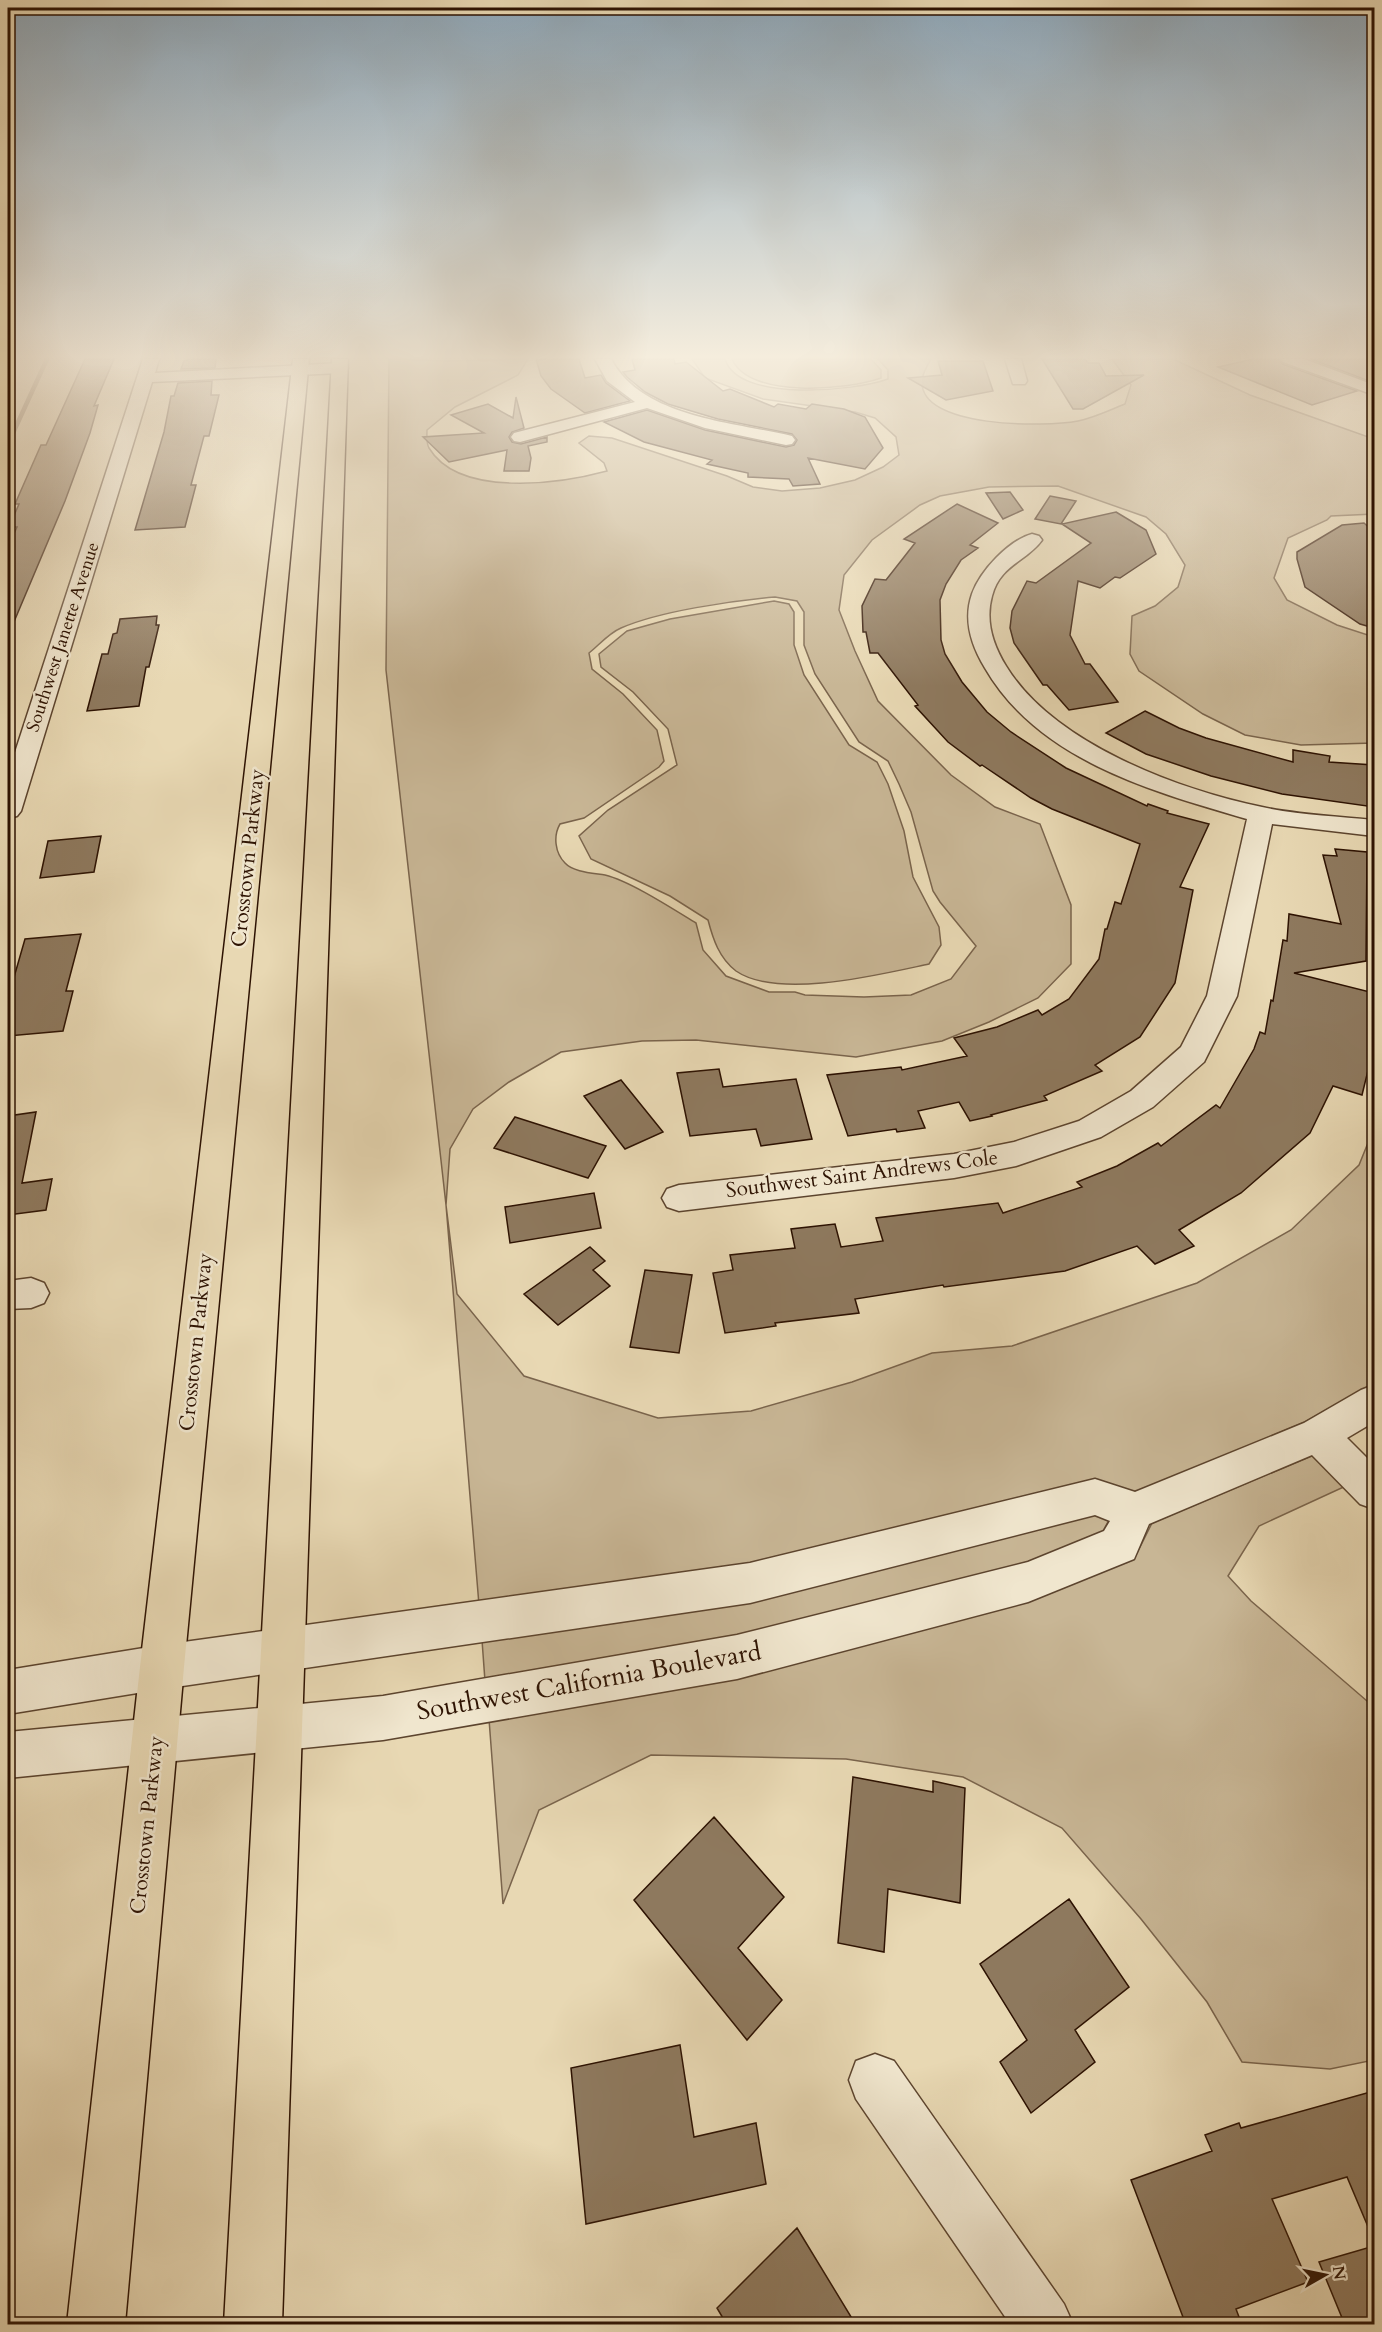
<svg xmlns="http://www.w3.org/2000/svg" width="1382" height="2332" font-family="Cardo,serif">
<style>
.green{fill:#c8b695;stroke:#7a644c;stroke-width:1.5;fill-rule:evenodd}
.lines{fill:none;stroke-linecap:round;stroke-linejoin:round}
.stream{stroke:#776148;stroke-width:4.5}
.building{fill:#8e795e;stroke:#2d1202;stroke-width:1.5}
.minor-casing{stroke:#5c442e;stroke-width:3}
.major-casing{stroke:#2d1202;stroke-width:3}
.minor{fill:#f0e6ce;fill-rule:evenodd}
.major{fill:#e8d8b3;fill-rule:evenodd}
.labels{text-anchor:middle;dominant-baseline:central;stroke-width:5;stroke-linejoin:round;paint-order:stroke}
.far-street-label{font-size:18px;fill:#2d1202;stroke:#f0e6ce}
.street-label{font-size:21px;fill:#2d1202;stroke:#f0e6ce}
.near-street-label{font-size:26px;fill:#2d1202;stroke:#f0e6ce}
</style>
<rect width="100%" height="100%" fill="#e8d8b3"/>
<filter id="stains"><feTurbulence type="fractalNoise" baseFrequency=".00333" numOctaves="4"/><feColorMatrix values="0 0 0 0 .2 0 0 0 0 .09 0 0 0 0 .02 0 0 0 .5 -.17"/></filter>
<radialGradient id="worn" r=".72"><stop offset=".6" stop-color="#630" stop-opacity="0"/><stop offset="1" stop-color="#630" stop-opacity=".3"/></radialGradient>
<path class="green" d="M389,359l59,2 80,-2 -10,16 -63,32 -28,23c0,5 -1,13 2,18 30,50 130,36 178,23l-3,-8 -25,-20 10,-7 23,2 115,38 26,11 29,4 38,-3 35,-8 28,-13 16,-12 -3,-18 -21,-19 -20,-6 -92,-13 -58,-21 -13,-19h33c13,44 130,32 163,20v-9l-10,-11h53c-4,7 -8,13 -9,21 -4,49 125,47 156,41 16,-3 32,-11 47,-17l6,-19 -19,-26h61l77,36 124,44v75l-43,2 -4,4 -39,18 -14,40 13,22 50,25 37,12v106l-73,2 -56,-10 -42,-21 -64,-43 -9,-17 2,-38 23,-10 23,-19 7,-22 -19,-31 -20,-17 -88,-31 -69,1 -49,9 -20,9 -48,35 -28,35 -5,35 16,41 23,50 73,74 44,32 45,17 31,81v59l-33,34 -49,24 -47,19 -86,16 -160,-17 -54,1 -81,11 -52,30 -36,27 -23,40 -4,56 11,89 67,82 134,42 93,-7 101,-29 80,-29 80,-7 185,-63 94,-53 68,-65 15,-37v255l-69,39 -173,72 -385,73 -268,38 -33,-400 -60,-535zM775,597l22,4 7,11v33l11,29 44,68 29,19 11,23 12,28 22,79 7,11 36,44 -25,33 -40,16 -47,2 -59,-2 -10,-3h-26l-43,-16 -23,-26 -7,-27c-23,-14 -66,-42 -91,-48 -12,-2 -32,-3 -40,-12 -10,-10 -12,-27 -5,-39l24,-6 75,-51 5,-6 -7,-31 -34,-36 -31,-25 -3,-16c10,-8 20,-20 32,-25 39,-17 110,-27 154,-31z
M732,359h139l10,11v8c-34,12 -132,21 -149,-19z
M774,601l15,3 5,8v33l10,30 45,70 28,17 11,22 16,47 9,46 26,50 2,18 -12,19c-47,10 -151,36 -193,7 -17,-13 -23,-32 -28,-51l-38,-24 -79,-37 -12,-23 29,-26 69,-45 -9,-36 -35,-37 -32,-25 -2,-13 28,-23 43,-12z
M1316,1454l32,31 -89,41 -31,50 23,25 123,106v353l-44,9 -88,-7 -35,-60 -66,-83 -79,-91 -99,-51 -117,-18 -195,-4 -112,55 -36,94 -14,-185 640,-158 8,-8 15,-30z
M1097,1513l13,5 -8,15 -83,33 -287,73 -247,42 -3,-41z"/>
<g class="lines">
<path class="stream" d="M8,444l39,-85"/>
</g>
<path class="building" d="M85,359h29l-20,47 4,-1 -8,28 -25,68 -57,135v-89l9,-20h-8l10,-23h-4l26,-59h5z
M190,359h26l-1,9 -34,1 3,-8z
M536,359h43l6,19 16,-3 5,8 24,18 -45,12 -34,-24 -10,-13z
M632,359h42l1,5 11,-2 37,29 7,-2 44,18 4,-3 28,5 6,-5 32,5 21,8 18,31 -18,21 -57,-11 12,26 -27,2 -4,-7 -41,-2v-4l-41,-9 5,-4 -68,-18 -40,-20 43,-12 58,20 81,17 8,-2 3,-5 -5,-6 -74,-15 -50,-15 -23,-12 -18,-15 -4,-5 12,-2z
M1042,359h43l3,4h11l7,13 38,-1 -61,34h-10z
M1254,359h25l3,5 75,27 -45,14 -94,-38z
M1311,359h63v24z
M938,361h45l10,30 -47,9 -38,-22 34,-3z
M212,381l-1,14h8l-10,41h-5l-13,49h5l-11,42 -50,3 29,-98 7,-36h3l4,-13z
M516,397l8,31 -12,4 -3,5 3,5 9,2 26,-7v5l-19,4 3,12 -2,13h-25l3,-21 -58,12 -26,-25 61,-4 -33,-18 37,-11 25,14z
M1010,492l13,18 -20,9 -17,-26z
M1050,496l26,5 -15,23 -26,-5z
M957,504l41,19 -28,22 8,3 -17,12 -15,24 -6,16 1,40 4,14 17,28 25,30 24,20 55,36 81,38 1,-2 20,7 -1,2 42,11 -29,63 13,3 -18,93 -35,54 -45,28 7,6 -58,25 3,4 -56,15 1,1 -22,5 -11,-19 -41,9 7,17 -28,4 -1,-3 -48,7 -21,-61 74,-8 1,3 65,-14 -13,-18 43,-11 41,-17 4,5 27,-16 30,-40 6,-30h2l8,-27 6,2 19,-60 -88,-35 -21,-11 -49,-33 -2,1 -32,-24 -33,-36 3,-1 -40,-52h-8l-4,-21h-3l-1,-26 13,-27 11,1 29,-37 -11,-4z
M1116,512l30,18 10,24 -36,24 -5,-1 -15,11 -22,-7 -8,54 15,29h5l28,38 -49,8 -22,-25h-4l-29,-42 -4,-15 2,-17 15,-30 9,2 55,-40 -29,-19z
M1364,523l10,9v96l-14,-4 -55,-37 -8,-28v-7l45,-27z
M157,616l-1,9h3l-10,42h-3l-7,39 -52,5 15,-57h6l5,-20 4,-1 3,-14z
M1145,711l34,17 27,10 87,24v-12l37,6 -1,6 45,3v42l-92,-13 -71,-18 -65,-22 -40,-21z
M101,836l-7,36 -54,6 8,-37z
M1335,849l32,3 -1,109 -72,12 80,20v62l-2,-1 -10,41 -29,-9 -23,47 -69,60 -62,37 15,16 -39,18 -18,-18 -72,25 -121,16 -1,-2 -88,14 4,14 -84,10 1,3 -51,7 -12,-60 20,-3 -3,-15 65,-7 -4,-19 44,-5 6,23 42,-6 -7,-23 122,-15 5,10 79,-26 -5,-5 40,-16 41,-23 3,3 55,-41 4,3 34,-59 6,-17 5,2 6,-34 2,1 10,-61 4,1 2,-27 52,10 -18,-69 14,1z
M81,934l-15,57h7l-10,40 -55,5v-38l17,-59z
M719,1069l4,18 73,-8 16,60 -51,7 -5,-17 -66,7 -13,-63z
M621,1080l42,52 -38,17 -41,-53z
M36,1112l-14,71 30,-4 -6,31 -38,5v-99z
M515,1117l91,29 -18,32 -94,-30z
M594,1193l7,35 -91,15 -5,-36z
M590,1247l15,14 -12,9 17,16 -52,39 -34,-31z
M645,1270l47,5 -13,78 -49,-6z
M853,1777l80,15v-11l32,7 -5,115 -72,-14 -4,63 -46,-9z
M714,1817l70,80 -46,51 44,52 -35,40 -113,-140z
M1069,1899l60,88 -54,43 20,32 -64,51 -31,-51 27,-22 -47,-76z
M680,2045l14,92 62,-14 10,61 -180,40 -15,-156z
M1374,2091v150l-27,-64 -75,22 36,83 -72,27 6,16h-56l-55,-145 81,-29 -7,-16 34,-12 2,5z
M797,2228l59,97h-129l-10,-17z
M1374,2246v71l-29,8 -26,-63z"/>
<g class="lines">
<defs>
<path id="minor" d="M143,359h16l-4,14 185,-10 8,5 -8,5 -188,9 -131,429 -4,5 -9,2v-44z
M595,359h16c31,59 123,63 181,77l3,4 -3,4 -6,1 -81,-17 -58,-20 -127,34 -6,-1 -3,-4 3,-4 121,-31 -28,-21z
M1005,359h16l6,22 -2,3h-12z
M1281,359h23l70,26v10l-91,-33z
M1032,534l7,2 3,4c-16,22 -42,25 -50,56 -7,25 1,49 14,70 47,77 170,123 256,141 36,8 75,9 112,13v16l-102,-12 -35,172 -33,66 -51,45 -52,30 -85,29 -62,12 -275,33 -12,-4 -5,-9 5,-9 12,-4 275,-31 60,-12 65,-21 52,-30 50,-44 26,-51 40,-177c-96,-28 -209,-59 -262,-151 -14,-23 -22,-48 -13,-74 8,-23 37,-54 60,-60z
M31,1278l13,5 5,10 -5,10 -13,5 -23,1v-28z
M1374,1385v37l-27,16 27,27v44l-14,-5 -48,-49 -163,69 -15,35 -106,43 -291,77 -354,61 -375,38v-46l375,-36 354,-61 291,-73 76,-31 6,-10 -15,-6 -345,88 -588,86 -154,25v-44l154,-25 588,-82 345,-84 40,13 169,-69 57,-33z
M875,2054l19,7 170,243 9,20h-63l-154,-225 -7,-19 7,-19z"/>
<path id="major" d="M293,359h16l-125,1308 -59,657h-58l73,-657z
M332,359h16l-66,1965h-58z"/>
</defs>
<use href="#minor" class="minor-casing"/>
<use href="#major" class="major-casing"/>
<use href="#minor" class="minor"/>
<use href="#major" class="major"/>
</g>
<linearGradient id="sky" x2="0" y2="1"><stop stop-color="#8ea8bb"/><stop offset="0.52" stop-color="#f5eddd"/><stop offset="1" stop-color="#f5eddd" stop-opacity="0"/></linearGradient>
<rect width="1382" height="686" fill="url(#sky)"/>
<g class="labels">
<g class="far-street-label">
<text transform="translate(63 637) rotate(-72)">Southwest Janette Avenue</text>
</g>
<g class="street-label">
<text transform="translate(248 858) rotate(-84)">Crosstown Parkway</text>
<text transform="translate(862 1174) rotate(-7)">Southwest Saint Andrews Cole</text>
<text transform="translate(196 1342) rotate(-84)">Crosstown Parkway</text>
<text transform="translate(147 1825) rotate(-84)">Crosstown Parkway</text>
</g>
<g class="near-street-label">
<text transform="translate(589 1681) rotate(-10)">Southwest California Boulevard</text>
</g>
</g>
<rect width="1382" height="2332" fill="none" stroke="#e8d8b3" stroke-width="30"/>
<rect x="9" y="9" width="1364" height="2314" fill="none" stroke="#2d1202" stroke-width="3"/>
<rect x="15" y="15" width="1352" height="2302" fill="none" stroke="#2d1202" stroke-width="1.5"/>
<g transform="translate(1325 2275) rotate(81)" stroke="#f0e6ce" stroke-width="4.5" paint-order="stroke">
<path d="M0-4.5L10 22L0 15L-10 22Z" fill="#2d1202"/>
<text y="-9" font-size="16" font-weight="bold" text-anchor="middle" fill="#2d1202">N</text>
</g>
<rect width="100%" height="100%" filter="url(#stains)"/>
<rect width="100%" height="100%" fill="url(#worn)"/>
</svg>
